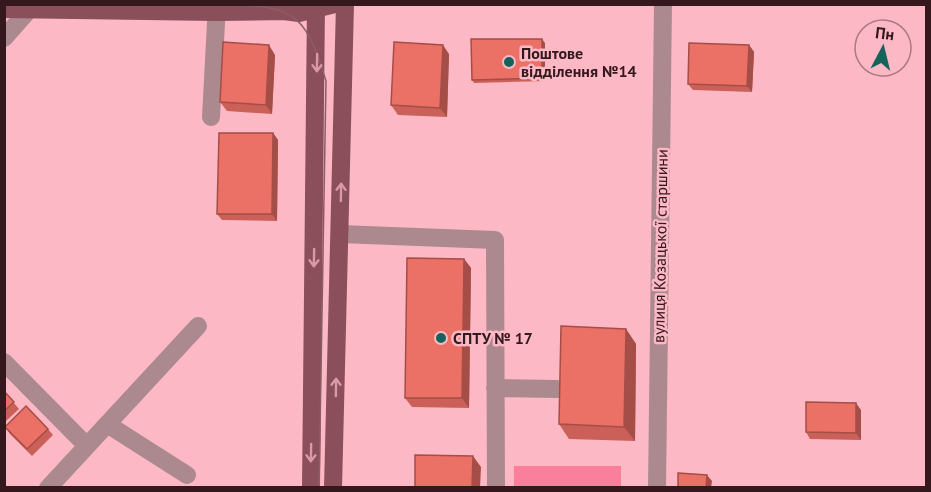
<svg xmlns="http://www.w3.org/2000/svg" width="931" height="492" font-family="'PT Sans',sans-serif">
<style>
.green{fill:#f97f9c}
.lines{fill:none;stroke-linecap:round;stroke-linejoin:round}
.minor{stroke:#ac898f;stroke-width:18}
.major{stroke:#8b4e5b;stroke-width:18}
.tram{stroke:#8b5d66;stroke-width:1.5}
.wall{fill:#ca6058}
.shaded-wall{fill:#a44e47}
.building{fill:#eb7066;stroke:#a44e47;stroke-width:1.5}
.oneway{stroke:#da99a5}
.poi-dot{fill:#16635c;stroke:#fcb9c5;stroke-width:2}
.labels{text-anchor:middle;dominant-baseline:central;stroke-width:5;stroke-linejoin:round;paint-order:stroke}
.poi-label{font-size:16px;font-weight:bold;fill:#35171e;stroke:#fcb9c5;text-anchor:start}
.street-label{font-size:16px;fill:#35171e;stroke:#fcb9c5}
</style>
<rect width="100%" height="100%" fill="#fcb9c5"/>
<path class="green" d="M514,466h107v21h-107z"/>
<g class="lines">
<path class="minor" d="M4,38l30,-34
M211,117l6,-113
M340,234l155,6 1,248
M4,362l82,83
M495,388l62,1
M107,424l80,51
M48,488l150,-162
M657,488l6,-484"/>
<path class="major" d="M4,9l212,3 68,-1 15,2 36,-9
M311,488l5,-484
M333,488l12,-484"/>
<path class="tram" d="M218,4c73,3 86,3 108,77l-7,407"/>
</g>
<path class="wall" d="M545,43v38l-71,2 -2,-3z
M749,45l5,7 -2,40 -59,-2 -5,-6z
M449,54l-2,63 -49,-2 -7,-10z
M275,55l-3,59 -45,-3 -7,-9z
M273,133l5,7 -1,81 -55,-1 -5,-6z
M464,259l7,9 -2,140 -57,-1 -7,-9z
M626,329l10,15 -1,97 -66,-2 -10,-15z
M4,391l15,18 -14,13z
M861,410v30l-51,-1 -4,-7z
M5,427l43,2 5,6 -21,21 -22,-22z"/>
<path class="shaded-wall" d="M542,39l3,4v38l-3,-3z
M269,45l6,10 -3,59 -6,-9z
M443,45l6,9 -2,63 -7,-9z
M749,45l5,7 -2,40 -5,-6z
M273,133l5,7 -1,81 -5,-7z
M464,259l7,9 -2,140 -7,-10z
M626,329l10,15 -1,97 -11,-14z
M856,403l5,7v30l-5,-7z
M473,456l8,11 -1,21h-8z
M707,475l5,6 -1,7h-5z"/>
<path class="building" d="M471,39h71v39l-70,2z
M223,42l46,3 -3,60 -46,-3z
M394,42l49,3 -3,63 -49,-3z
M689,43l60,2 -2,41 -59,-2z
M219,133h54l-1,81h-55z
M407,258l57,1 -2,139h-57z
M561,326l65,3 -2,98 -65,-3z
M4,391l10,11 -10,9z
M806,402l50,1v30l-50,-1z
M26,406l22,23 -21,20 -22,-22z
M415,455l58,1 -1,32h-57z
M678,473l29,2 -1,13h-28z"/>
<defs><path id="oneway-shaft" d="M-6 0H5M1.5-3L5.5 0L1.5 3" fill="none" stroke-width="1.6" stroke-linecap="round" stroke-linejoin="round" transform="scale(1.5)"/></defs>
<g class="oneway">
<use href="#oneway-shaft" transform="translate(317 63) rotate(91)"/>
<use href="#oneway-shaft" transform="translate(341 192) rotate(-89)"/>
<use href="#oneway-shaft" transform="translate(314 258) rotate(91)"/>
<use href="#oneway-shaft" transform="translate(336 387) rotate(-89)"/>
<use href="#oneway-shaft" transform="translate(311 453) rotate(91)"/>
</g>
<g class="poi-dot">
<circle cx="509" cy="62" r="6"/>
<circle cx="441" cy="338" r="6"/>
</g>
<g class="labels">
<g class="poi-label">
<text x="521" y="53">Поштове<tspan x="521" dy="18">відділення №14</tspan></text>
<text x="453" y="338">СПТУ № 17</text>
</g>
<g class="street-label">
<text transform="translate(660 246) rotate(-89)">вулиця Козацької старшини</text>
</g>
</g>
<rect width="931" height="492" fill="none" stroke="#35171e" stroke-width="12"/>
<g transform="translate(883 48) rotate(7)"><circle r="28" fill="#fcb9c5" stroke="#ac7882" stroke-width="1.5"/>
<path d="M0-4.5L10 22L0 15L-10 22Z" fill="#16635c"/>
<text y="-9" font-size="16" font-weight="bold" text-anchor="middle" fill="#35171e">Пн</text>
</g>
</svg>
